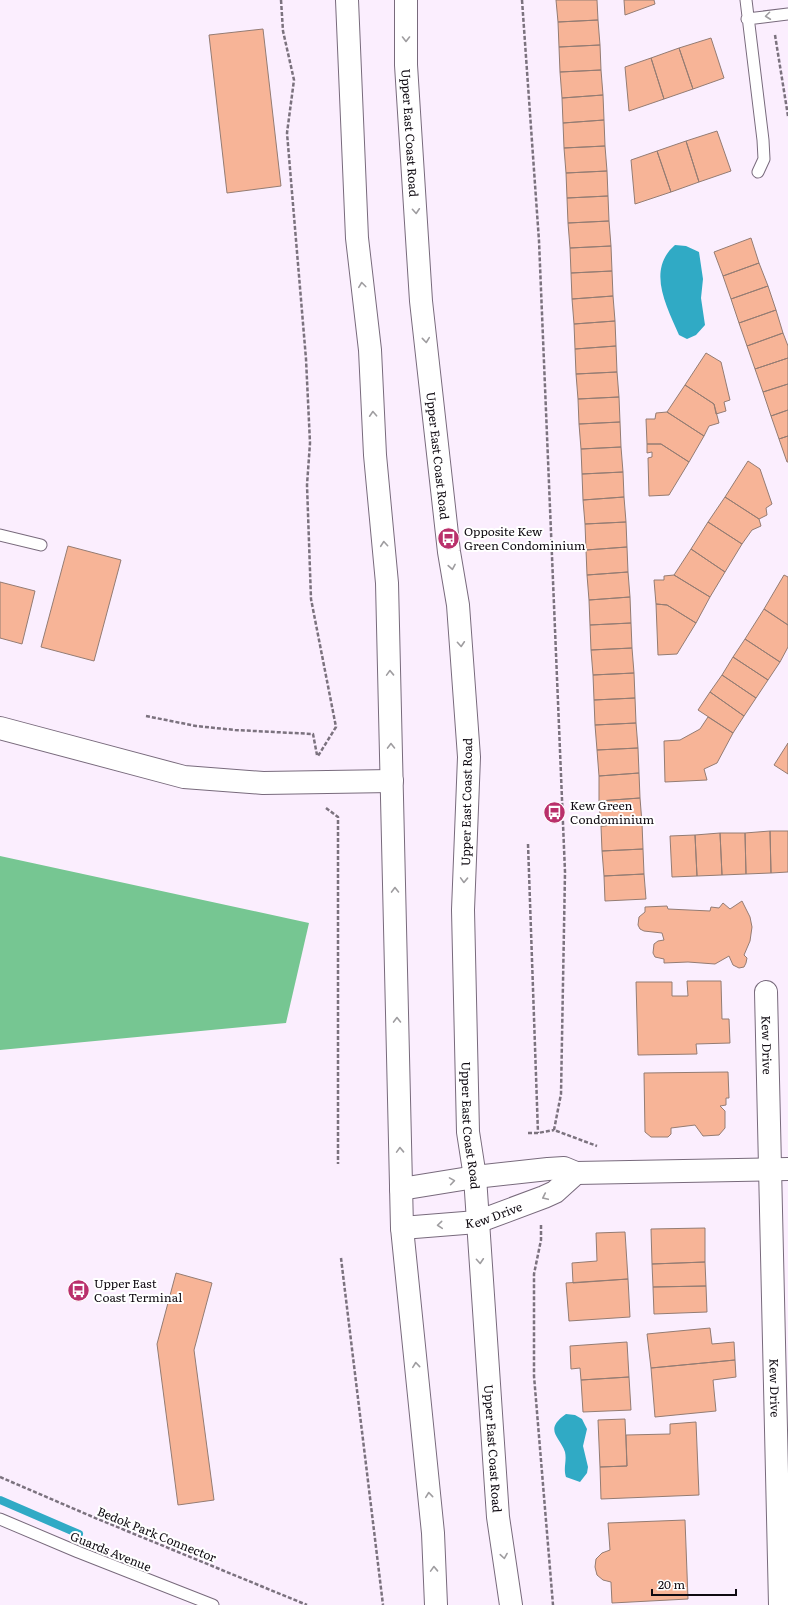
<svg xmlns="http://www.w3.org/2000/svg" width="788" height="1605" font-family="Literata,serif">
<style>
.forest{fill:#76c692}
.water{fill:#30aac5}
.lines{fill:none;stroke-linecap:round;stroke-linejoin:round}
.stream{stroke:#30aac5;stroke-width:8}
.building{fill:#f7b497;stroke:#947c73}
.service-casing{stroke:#786a7c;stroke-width:13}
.minor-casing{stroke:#786a7c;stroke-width:24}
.secondary-casing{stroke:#786a7c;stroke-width:24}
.path{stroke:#7b727e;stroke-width:2.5;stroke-dasharray:4 2;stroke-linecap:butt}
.service{stroke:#fff;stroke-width:11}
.minor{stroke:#fff;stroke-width:22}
.secondary{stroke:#fff;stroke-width:22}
.oneway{stroke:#9f9da0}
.labels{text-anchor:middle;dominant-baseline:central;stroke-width:4;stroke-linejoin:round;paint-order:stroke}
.street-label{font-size:12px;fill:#0f0a11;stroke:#fff}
.poi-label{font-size:12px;fill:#0f0a11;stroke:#fff;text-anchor:start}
</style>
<rect width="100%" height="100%" fill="#fbeefe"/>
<path class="forest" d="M0,856l309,67 -23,100 -286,27z"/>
<path class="water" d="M675,245l11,1 13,6 4,27 -2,19 4,27 -9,10 -9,4 -8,-4c-12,-28 -33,-65 -4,-90z
M566,1414l9,1 7,4 5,10 -4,17 5,21 -1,6 -7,9 -14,-5c-3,-9 1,-16 -1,-25 -5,-15 -22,-22 1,-38z"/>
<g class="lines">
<path class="stream" d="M0,1500l79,34"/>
</g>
<path class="building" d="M556,0h41l1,20 -40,2z
M624,0h30l1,4 -30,11z
M598,20l2,25 -41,2 -1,-25z
M263,29l18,157 -54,7 -18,-158z
M711,38l13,40 -31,11 -14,-41z
M600,45l1,25 -41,2 -1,-25z
M679,48l14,41 -29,10 -13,-41z
M651,58l13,41 -35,12 -4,-44z
M601,70l2,25 -41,3 -2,-26z
M603,95l1,25 -41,3 -1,-25z
M604,120l1,26 -41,2 -1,-25z
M717,131l14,40 -32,11 -13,-41z
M686,141l13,41 -28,10 -14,-41z
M605,146l2,25 -41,2 -2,-25z
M657,151l14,41 -36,12 -4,-44z
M607,171l1,25 -41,2 -1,-25z
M608,196l1,25 -41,2 -1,-25z
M609,221l2,25 -41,2 -2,-25z
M751,238l8,25 -36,13 -9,-24z
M611,246l1,25 -41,2 -1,-25z
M759,263l9,23 -37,13 -8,-23z
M612,271l1,25 -41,3 -1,-26z
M768,286l8,24 -37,13 -8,-24z
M613,296l2,25 -41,3 -2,-25z
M776,310l7,23 -36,13 -8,-23z
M615,321l1,25 -41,3 -1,-25z
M783,333l5,13v12l-33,11 -8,-23z
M616,346l1,26 -41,2 -1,-25z
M706,353l15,9 9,38 -6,2 2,9 -10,3 -2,-10 -29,-19z
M788,358v26l-25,8 -8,-23z
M617,372l2,25 -41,2 -2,-25z
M788,384v26l-17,6 -8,-24z
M685,385l29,19 5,19 -10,3 -5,10 -37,-24z
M619,397l1,25 -41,2 -1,-25z
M788,410v26l-9,3 -8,-23z
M667,412l37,24 -15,26 -28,-18h-14l-1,-25h9l1,-6z
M620,422l1,25 -40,2 -2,-25z
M788,436v26h-1l-8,-23z
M647,444h14l28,18 -20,33 -20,1 -1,-38 4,-1v-5l-5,1z
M621,447l2,25 -41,2 -1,-25z
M748,461l12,8 12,35 -6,4 1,7 -8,4 -34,-22z
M623,472l1,25 -41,3 -1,-26z
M624,497l2,25 -41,2 -2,-24z
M725,497l34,22 2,7 -9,4 -10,14 -34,-22z
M626,522l1,25 -41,3 -1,-26z
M708,522l34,22 -17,28 -34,-23z
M68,546l53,14 -27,101 -53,-14z
M627,547l1,25 -41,3 -1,-25z
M691,549l34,23 -15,25 -36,-22z
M628,572l2,25 -41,3 -2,-25z
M674,575l36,22 -14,26 -29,-18 -11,-1 -2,-24h10v-4z
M784,575l4,2v48l-24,-16z
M0,582l35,9 -13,53 -22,-6z
M630,597l1,26 -41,2 -1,-25z
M656,604l11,1 29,18 -19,31 -19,1z
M764,609l24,16v22l-8,15 -35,-23z
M631,623l1,25 -41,2 -1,-25z
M745,639l35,23 -12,18 -35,-23z
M632,648l2,25 -41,2 -2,-25z
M733,657l35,23 -12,18 -34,-23z
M634,673l1,25 -41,2 -1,-25z
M722,675l34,23 -12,18 -34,-24z
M710,692l34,24 -11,17 -35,-23z
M635,698l1,25 -41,2 -1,-25z
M708,717l25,16 -16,30 -13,6 3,11 -42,2 -1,-41 16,-1 20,-11z
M636,723l2,25 -41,2 -2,-25z
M788,743v31l-14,-9z
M638,748l1,25 -40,3 -2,-26z
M639,773l1,25 -41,3v-25z
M640,798l2,25 -41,3 -2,-25z
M642,823l1,26 -41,2 -1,-25z
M770,831l1,42 -25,1 -1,-41z
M770,831h18v41l-17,1z
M720,833l2,42 -25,1 -2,-41z
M720,833h25l1,41 -24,1z
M695,835l2,41 -25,1 -2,-41z
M643,849l1,25 -40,2 -2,-25z
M644,874l2,25 -41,2 -1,-25z
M742,901l8,16 2,10 -2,14 -6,14 3,3 -1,5 -2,4 -5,1 -6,-3 -4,-9 -14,8 -27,-2 -24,1v-4l-9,-2 -2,-4 1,-9 4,-3 6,-1 -2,-7 -18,-2 -4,-2 -2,-4 1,-8 6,-5v-5l22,-1 1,3 42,2 1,-4 8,1 4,-5 7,6z
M687,981h34l1,38h7l1,24 -34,1 1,10 -59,1 -2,-73h36v14h16z
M728,1072l1,26h-3v7l-6,1 5,5v17l-6,7 -16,1 -8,-11 -24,3v6l-3,3h-17l-6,-5 -1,-59z
M705,1228v34l-53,2 -1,-35z
M625,1232l3,47 -55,4 -1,-20 25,-2 -1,-28z
M705,1262l1,24 -53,1 -1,-23z
M176,1273l36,10 -18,67 20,150 -36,5 -21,-161z
M628,1279l2,38 -61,4 -3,-38z
M706,1286l1,26 -53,2 -1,-27z
M710,1328l2,16 22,-2 1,18 -84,8 -4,-34z
M627,1342l2,35 -48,3 -1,-12 -9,1 -1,-23z
M735,1360l1,17 -23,3 3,31 -61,6 -4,-49z
M629,1377l2,33 -48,2 -2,-32z
M625,1419l2,47 -27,1 -2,-47z
M696,1422l3,73 -98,4 -1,-32 27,-1 -1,-31 44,-1v-10z
M685,1520l3,79 -76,4 -1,-21 -8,-2 -6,-5 -2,-8 1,-8 6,-6 8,-3 -2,-27z"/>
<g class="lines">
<defs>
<path id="service" d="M746,0l17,140 1,19 -6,13
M747,19l41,-5
M0,535l41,10
M0,1519l78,33 135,53"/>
<g id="minor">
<path d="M0,728l184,49 79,6 129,-2"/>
<path id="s1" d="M766,992l14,613"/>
<path d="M401,1189l74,-12 73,-8 16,-1 12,5 212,-4"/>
<path id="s2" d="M402,1228l75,-6 67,-25 11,-5 21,-19"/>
</g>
<g id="secondary">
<path d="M347,0l10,238 13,112 5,105 12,128 15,645 31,305 3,72"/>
<path id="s3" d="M406,0v65l15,236 28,251 9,53 11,152 -6,153 5,222 7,45 23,340 13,88"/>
</g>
</defs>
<use href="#service" class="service-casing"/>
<use href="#minor" class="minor-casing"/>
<use href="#secondary" class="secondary-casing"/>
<path class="path" d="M281,0l2,31 11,49 -7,53 19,226 4,84 -3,42 4,114 25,128 -18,29
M522,0l17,241 26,631 -4,222 -7,36 43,16
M775,35l13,81
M146,716l50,10 39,4 78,4 4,21
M326,808l12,9v347
M528,844l10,289
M528,1133h10l16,-3
M541,1225v15l-7,34v102l19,229
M341,1258l42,347
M0,1477l93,40 214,88"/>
<use href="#service" class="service"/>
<use href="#minor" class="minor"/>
<use href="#secondary" class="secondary"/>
</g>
<defs><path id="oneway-chevron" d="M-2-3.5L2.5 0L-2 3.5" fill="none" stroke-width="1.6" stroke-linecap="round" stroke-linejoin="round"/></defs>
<g class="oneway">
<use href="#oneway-chevron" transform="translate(768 16) rotate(173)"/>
<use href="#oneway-chevron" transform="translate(406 39) rotate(90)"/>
<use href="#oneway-chevron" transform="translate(416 211) rotate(86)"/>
<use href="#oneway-chevron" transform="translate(362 285) rotate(-97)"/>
<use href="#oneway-chevron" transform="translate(426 340) rotate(84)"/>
<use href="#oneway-chevron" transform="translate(373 414) rotate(-93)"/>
<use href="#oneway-chevron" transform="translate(384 544) rotate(-95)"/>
<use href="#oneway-chevron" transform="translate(452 567) rotate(80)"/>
<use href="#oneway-chevron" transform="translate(461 644) rotate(86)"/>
<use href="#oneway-chevron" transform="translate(390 673) rotate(-92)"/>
<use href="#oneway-chevron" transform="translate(391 746) rotate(-91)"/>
<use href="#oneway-chevron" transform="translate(464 880) rotate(92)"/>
<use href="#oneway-chevron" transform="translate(395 890) rotate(-91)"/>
<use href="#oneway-chevron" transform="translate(397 1020) rotate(-91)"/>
<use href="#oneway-chevron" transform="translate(400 1150) rotate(-92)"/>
<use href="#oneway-chevron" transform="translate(452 1181) rotate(-9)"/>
<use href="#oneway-chevron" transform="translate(545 1197) rotate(155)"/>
<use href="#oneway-chevron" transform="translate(440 1225) rotate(175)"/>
<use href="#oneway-chevron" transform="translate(480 1261) rotate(86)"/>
<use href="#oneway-chevron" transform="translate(416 1365) rotate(-96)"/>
<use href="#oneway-chevron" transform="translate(429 1495) rotate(-96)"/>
<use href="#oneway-chevron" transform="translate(504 1556) rotate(81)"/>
<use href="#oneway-chevron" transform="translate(434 1569) rotate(-92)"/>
</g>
<defs>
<symbol id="bus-disc" viewBox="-11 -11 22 22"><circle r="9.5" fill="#ba306b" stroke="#fff"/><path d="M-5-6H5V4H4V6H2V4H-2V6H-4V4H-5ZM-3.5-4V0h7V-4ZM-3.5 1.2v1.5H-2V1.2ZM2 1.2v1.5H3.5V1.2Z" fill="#fff"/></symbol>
</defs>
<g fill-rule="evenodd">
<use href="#bus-disc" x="436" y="526" width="25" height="25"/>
<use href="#bus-disc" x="542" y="800" width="25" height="25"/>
<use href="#bus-disc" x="66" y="1278" width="25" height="25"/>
</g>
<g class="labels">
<g class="street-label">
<text stroke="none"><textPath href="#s3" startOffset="133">Upper East Coast Road</textPath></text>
<text stroke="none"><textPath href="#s3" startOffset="457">Upper East Coast Road</textPath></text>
<text transform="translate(466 802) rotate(-89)">Upper East Coast Road</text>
<text stroke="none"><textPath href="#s1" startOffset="53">Kew Drive</textPath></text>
<text stroke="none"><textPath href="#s3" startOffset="1129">Upper East Coast Road</textPath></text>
<text stroke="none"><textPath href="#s2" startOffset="93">Kew Drive</textPath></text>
<text stroke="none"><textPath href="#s1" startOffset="396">Kew Drive</textPath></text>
<text stroke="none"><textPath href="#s3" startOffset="1453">Upper East Coast Road</textPath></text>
<text transform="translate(157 1534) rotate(22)">Bedok Park Connector</text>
<text transform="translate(111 1551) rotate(22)">Guards Avenue</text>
</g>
<g class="poi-label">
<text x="464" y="531">Opposite Kew<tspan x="464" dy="14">Green Condominium</tspan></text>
<text x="570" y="805">Kew Green<tspan x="570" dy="14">Condominium</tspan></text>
<text x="94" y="1283">Upper East<tspan x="94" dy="14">Coast Terminal</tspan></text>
</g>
</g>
<path d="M652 1589v6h84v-6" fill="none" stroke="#0f0a11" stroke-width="2"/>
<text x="658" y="1589" font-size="12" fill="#0f0a11" stroke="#ffffff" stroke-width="3" paint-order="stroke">20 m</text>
</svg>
